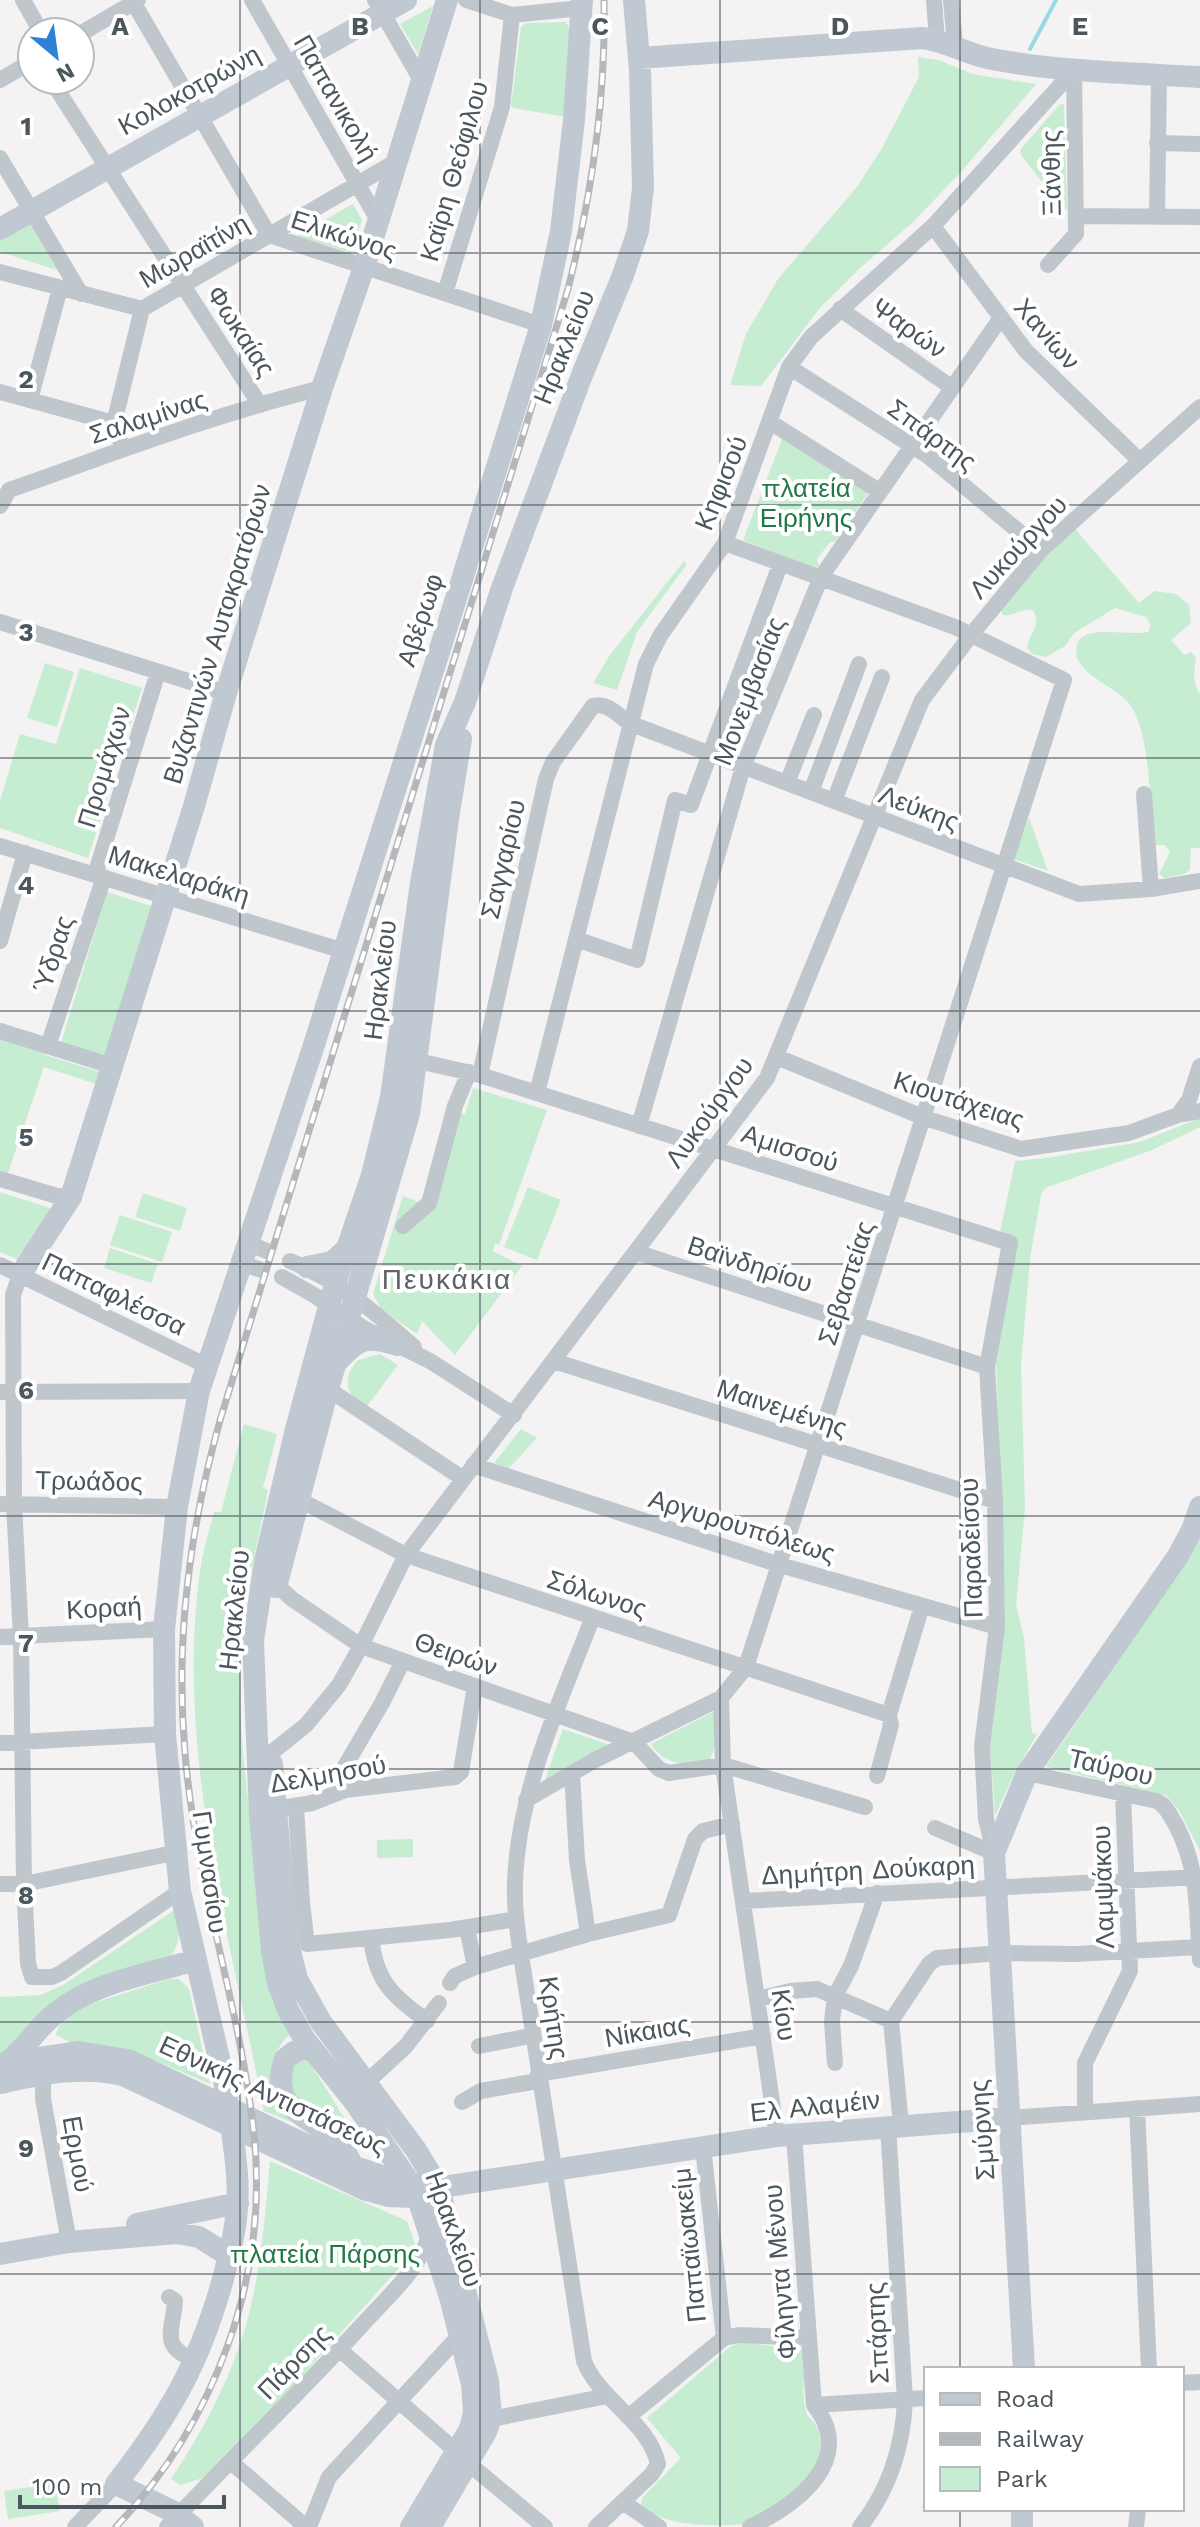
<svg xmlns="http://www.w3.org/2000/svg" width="1200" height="2527" font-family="'Work Sans',sans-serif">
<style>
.green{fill:#c6ecd1}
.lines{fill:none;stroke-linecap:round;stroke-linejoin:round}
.stream{stroke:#97dae5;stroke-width:4}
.street{stroke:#bfc7cd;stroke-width:16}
.secondary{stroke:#c0c9d1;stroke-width:22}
.rail-casing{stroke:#b4b7bb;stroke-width:7}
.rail{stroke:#fff;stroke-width:4;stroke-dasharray:12;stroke-linecap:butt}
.secondary-bridge{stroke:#c0c9d1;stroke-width:22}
.grid{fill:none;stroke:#4b565d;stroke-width:2;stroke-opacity:0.55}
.labels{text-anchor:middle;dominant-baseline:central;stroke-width:8;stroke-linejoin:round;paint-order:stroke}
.street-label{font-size:26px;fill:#4b565d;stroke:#fff}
.park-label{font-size:26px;fill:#217a46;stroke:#fff}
.neighbourhood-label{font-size:28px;letter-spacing:2px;fill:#5f6266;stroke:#fff}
.grid-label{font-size:26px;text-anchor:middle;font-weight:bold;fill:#4b565d;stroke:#fff;stroke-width:8;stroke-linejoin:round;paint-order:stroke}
</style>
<rect width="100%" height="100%" fill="#f4f2f2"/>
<path class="green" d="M433,6l-15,48 -18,-30z
M566,22l4,9 -3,86 -54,-9 -2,-3 10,-78 5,-4z
M918,57l21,3 33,14 64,10 -74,87 -49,51 -54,47 -40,40 -58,77 -31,-1 16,-51 32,-55 79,-92 25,-39 37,-71z
M1064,104l3,105 -2,1 -43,-53 -2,-7 39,-45z
M353,204l9,16 -11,33 -54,-17z
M29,223l28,47 -57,-18v-13z
M783,437l85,56 -33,49h-5l-13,17 2,6 -4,5 -72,-30z
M1075,529l64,74 16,-12 21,3 13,11 2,18 -20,17 13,15 7,-3 5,6c-2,12 -4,25 4,36v154h-9l-1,22 -6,4 -19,4 -6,-4 11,-22 -5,-7h-12c-3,-38 -2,-108 -22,-139 -13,-21 -68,-34 -52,-65 8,-16 52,-5 69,-9l3,-6 -5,-9 -31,-9 -41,25 -9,13 -19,11 -14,-3 -5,-6c2,-16 15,-20 6,-38 -12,-2 -19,7 -30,5l-3,-8 45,-54z
M684,561l3,3 -50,68 -20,58 -24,-7 17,-28z
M45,663l29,9 -17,55 -30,-9z
M80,668l62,20 -54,170 -88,-30v-27l20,-67 36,10z
M1029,818l19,53 -35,-12z
M107,892l44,14 -46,150 -44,-13z
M0,1031l48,15 -3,9 55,17 -4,12 -52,-17 -36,106 -8,6z
M473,1088l74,22 -48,135 -4,-2 -2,8 29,15 -67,89 -33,-34 -5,13 -35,-24 -9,-16 30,-98 29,11 26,-94 7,1z
M1200,1118v9l-48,23 -107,38 -4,7 -11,64 -9,106 4,143 -9,96 8,34 8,95 5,1 -25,44 -17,38 -6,-85 16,-118 -9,-251 11,-80 -7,-50 15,-71 31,-3 94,-16z
M528,1187l33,13 -24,60 -33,-13z
M0,1192l50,16v3l-33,48 -17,-7z
M143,1193l44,15 -7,23 -45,-14z
M120,1215l52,17 -10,30 -52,-17z
M110,1248l48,16 -7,19 -47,-15z
M380,1354l18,11 -33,44c-19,-15 -24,-29 -7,-49z
M244,1424l33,10 -14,54 5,2c-10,53 -25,108 -28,162 -3,62 6,126 12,188 5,55 7,149 38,195 -17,11 -21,40 -15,59 3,10 11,19 16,28l-27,-11c-34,-176 -89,-359 -64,-540 3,-20 9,-40 14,-59h7z
M521,1429l16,9 -29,31 -14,-6z
M1200,1536v315l-20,-39 -14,-17 -120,-28 144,-212z
M713,1712l9,14 -12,34c-22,6 -46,6 -59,-16z
M563,1729l47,16 -66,38z
M413,1839v18l-36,1v-18z
M176,1909c3,18 6,32 -5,47l-171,99v-58l41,-2 22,-10z
M169,1979h10l10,10 21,95 -65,-28 -71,-12 -18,-9c3,-14 16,-22 28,-29z
M305,2055l53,85 -5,3 -48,-33 -15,-23 1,-19z
M270,2161l137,60 8,23 -18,26 -161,180 -33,28 -22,7 -10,-6c32,-48 59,-99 75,-154 15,-53 19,-109 24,-164z
M741,2342l61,8c6,19 -2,42 4,61 1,6 3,5 7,10 9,12 9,26 4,40 -9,25 -49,54 -73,63 -27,3 -85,3 -103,-20l1,-6 39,-40 -34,-40 83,-71z
M55,2483l5,28 -52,8 -4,-28z"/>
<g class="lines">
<path class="stream" d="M1030,49l26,-49"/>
<path class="street" d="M23,0l18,32
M132,0l137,235 272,90
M252,0l126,220
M375,0l46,80
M466,0l46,15 70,-7
M934,0l3,40
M951,0l4,45
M80,34l58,-34
M0,80l32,-19
M51,80l209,325
M1157,143l43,1
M0,158l81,136
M1076,216l124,1
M1157,216l2,-142
M933,226l93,125 114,110
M1048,265l28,-31 -2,-164
M0,272l142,37
M445,293l57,-186 10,-92
M840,309l111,78
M789,367l139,89 113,94
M0,392l114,31
M30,400l30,-112
M770,422l109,69
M123,449l-9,-26 28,-114 255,-148
M0,506l9,-16c103,-36 206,-76 313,-102
M0,622l226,71
M787,783l27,-68
M811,792l48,-128
M1144,794l7,95
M834,801l48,-124
M0,846l344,105
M95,875l63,-203
M576,939l61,21 38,-160 16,5 89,-240
M0,941l25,-88
M0,1031l112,35
M48,1046l56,-169
M777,1057l148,61 96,31 108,-16 49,-18 22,-4
M418,1061l62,14 530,168 -23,124 8,134 2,126 -15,119 4,73 8,34
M480,1075l66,-296 7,-17 40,-56c14,-4 25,9 36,17l450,171 72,-5 49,-8
M537,1093l109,-429 14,-28 65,-93 64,-176 22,-30 122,-111 141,-156
M1178,1115l11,-15 11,-34
M639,1126l104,-359 78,-190 179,-258
M0,1179l57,17 14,1
M403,1226l26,-23 26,-97 14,-34
M247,1243l20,8
M636,1252l351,115
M290,1261c48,19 86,52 124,86
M241,1263l20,7
M0,1265l207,101
M20,1275l-7,20 1,209 7,133 3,247 4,79 4,14h20l9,-4 119,-82
M282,1277l32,18 49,33 67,33 84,54
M554,1361l441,140
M328,1389l134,89
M0,1392l199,-1
M473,1465l307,100 217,62
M298,1499l108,56 483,160
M0,1504l177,3
M276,1584l16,15 69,47 273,96 25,27 10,4 54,-8 142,42
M592,1619c-32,84 -74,171 -77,263 -1,24 2,48 6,73l63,406c15,39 65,61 74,103l-6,10 -56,53
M0,1637l164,-8
M721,1698l2,67 54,371
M0,1743l165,-9
M271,1753l35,-28 33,-40 22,-39 45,-91 361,-477 155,-378 49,-65 70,-85 159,-143
M572,1773l5,87 11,74
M1027,1773l130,28c10,5 13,15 19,24 24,47 20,83 24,135
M877,1776l14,-51 -2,-10 33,-109
M345,1790l-3,-11 2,-11 38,-65 21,-42
M526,1800l69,-40 126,-62 25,-31 318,-987 -109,-53 -230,-84
M288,1807l24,-4 33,-13 110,-13 6,-5 14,-86
M296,1807l6,96 5,41 143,-14 66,-11
M935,1828l59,25
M0,1884h24l154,-32
M743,1901l455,-24
M467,1928l8,39
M371,1938c5,44 21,57 56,83
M450,1983l5,-7 20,-9 113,-33 81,-19 26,-76 8,-8 29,-7
M758,1999l32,-8 27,-2 74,32
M479,2046l46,-9
M835,2063l-3,-42 3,-25 16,-30 26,-73
M43,2073v26l26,143
M538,2074l225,-38
M367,2082l39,-36 33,-43
M462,2102l19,-11 51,-9
M1137,2108l12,261
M1085,2112v-49l45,-92 -7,-177
M1009,2118l191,-14
M901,2125l-10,-104 38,-57 8,-6 63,-5 76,1 123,-7
M794,2135l20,270
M703,2147l21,191
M169,2297l6,4c-2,30 -16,46 20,59
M339,2349l118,103
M1182,2383l18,-1
M814,2405l112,-7
M628,2417l96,-79 15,-3 70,3
M481,2421l126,-25
M231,2462l75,65
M468,2463l77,64
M623,2502l36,25
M75,2527l41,-43
M167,2527c64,-68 132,-133 195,-202 25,-28 58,-55 68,-92
M309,2527l20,-50 131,-142
M750,2527c46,-22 108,-67 64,-122
M860,2527c29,-37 43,-80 45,-127l-17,-274
M1136,2527l2,-18"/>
<path class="secondary" d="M639,58l283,-20c26,3 45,17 70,21 69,13 138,14 208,18
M0,229l406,-229
M307,1267l25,-5 16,-14
M20,1275l51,-78 123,-391 32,-113 96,-305 42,-121 83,-267
M337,1362c22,-24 29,-27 61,-17
M276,1587l52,-198 81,-275 39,-295 13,-80
M272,1764l13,148 5,39 7,28 24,43 95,128 23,38 49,193 3,37 -5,14 -56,95
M310,2046l-16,6 -9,7c-17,50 22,55 50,80 8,7 13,18 18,27
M8,2062c18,-15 30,-35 48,-49 37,-31 94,-39 139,-53
M0,2064l79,-12 49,8 216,103 40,14 34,8
M224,2080l-44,-189 -15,-157 -1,-105 13,-122 22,-116 113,-340 148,-465 81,-261 20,-94 13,-111 8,-120
M0,2083c42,-9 80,-18 123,-8l243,115 22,6 25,1 36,-11 328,-50 232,-18
M137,2224l101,-21
M0,2254l69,-12 108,-9 22,4 30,19
M1024,2369l-30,-516 33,-80 151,-217 14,-26 8,-23
M193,2527l-19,-15 -58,-28c54,-70 83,-119 107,-205 6,-24 13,-48 14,-72 2,-23 -1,-46 -4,-68
M411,2527l59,-98 4,-17 -2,-28 -22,-87 -34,-105 -62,-91 -49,-61 -17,-30 -10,-27 -6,-31 -12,-137 -7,-174 12,-80 31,-132 39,-145 37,-109 19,-78 30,-214 25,-138 19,-43 37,-114 80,-213 41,-100 15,-44 5,-43 -3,-117 -6,-71
M1022,2527v-18"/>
<defs>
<path id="rail" d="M116,2527c99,-105 153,-249 138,-393 -14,-129 -59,-252 -69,-382 -10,-113 5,-226 36,-335l347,-1128c24,-95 38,-191 36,-289"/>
</defs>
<use href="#rail" class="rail-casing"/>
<use href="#rail" class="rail"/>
<path class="secondary-bridge" d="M224,2080l9,59"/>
</g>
<path class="grid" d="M240,0v2527M480,0v2527M720,0v2527M960,0v2369M0,253h1200M0,505h1200M0,758h1200M0,1011h1200M0,1264h1200M0,1516h1200M0,1769h1200M0,2022h1200M0,2274h1200M960,2509v18"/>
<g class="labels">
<g class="street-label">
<text transform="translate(189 90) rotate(-29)">Κολοκοτρώνη</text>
<text transform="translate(336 98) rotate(60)">Παπανικολή</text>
<text transform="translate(454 171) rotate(-74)">Καϊρη Θεόφιλου</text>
<text transform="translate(1051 173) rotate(-91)">Ξάνθης</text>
<text transform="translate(344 235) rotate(18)">Ελικώνος</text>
<text transform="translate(194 251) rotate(-30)">Μωραϊτίνη</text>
<text transform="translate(909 328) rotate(35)">Ψαρών</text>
<text transform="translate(241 331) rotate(57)">Φωκαίας</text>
<text transform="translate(1047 334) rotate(49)">Χανίων</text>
<text transform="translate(564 347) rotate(-68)">Ηρακλείου</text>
<text transform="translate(148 417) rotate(-18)">Σαλαμίνας</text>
<text transform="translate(932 435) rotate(36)">Σπάρτης</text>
<text transform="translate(721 483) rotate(-68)">Κηφισού</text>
<text transform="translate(1018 547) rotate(-47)">Λυκούργου</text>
<text transform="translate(420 620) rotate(-72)">Αβέρωφ</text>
<text transform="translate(217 634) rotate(-73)">Βυζαντινών Αυτοκρατόρων</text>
<text transform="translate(749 691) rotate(-69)">Μονεμβασίας</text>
<text transform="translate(104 767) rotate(-73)">Προμάχων</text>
<text transform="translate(919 808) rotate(21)">Λεύκης</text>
<text transform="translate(503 859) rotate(-77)">Σαγγαρίου</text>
<text transform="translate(179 875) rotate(17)">Μακελαράκη</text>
<text transform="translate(53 954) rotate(-72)">Ύδρας</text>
<text transform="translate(380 980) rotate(-83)">Ηρακλείου</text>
<text transform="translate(959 1100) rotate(18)">Κιουτάχειας</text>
<text transform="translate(709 1112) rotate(-54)">Λυκούργου</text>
<text transform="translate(790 1148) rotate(18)">Αμισσού</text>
<text transform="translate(750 1264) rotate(18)">Βαϊνδηρίου</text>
<text transform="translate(846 1283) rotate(-72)">Σεβαστείας</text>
<text transform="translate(114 1294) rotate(26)">Παπαφλέσσα</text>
<text transform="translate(782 1408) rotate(18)">Μαινεμένης</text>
<text transform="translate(89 1481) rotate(1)">Τρωάδος</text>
<text transform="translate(742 1526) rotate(17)">Αργυρουπόλεως</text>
<text transform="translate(971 1548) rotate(-92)">Παραδείσου</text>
<text transform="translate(597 1594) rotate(18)">Σόλωνος</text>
<text transform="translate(104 1608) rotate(-3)">Κοραή</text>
<text transform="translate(234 1610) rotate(-84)">Ηρακλείου</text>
<text transform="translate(456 1654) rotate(19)">Θειρών</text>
<text transform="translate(1111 1767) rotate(13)">Ταύρου</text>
<text transform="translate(328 1774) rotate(-10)">Δελμησού</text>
<text transform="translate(868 1870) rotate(-3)">Δημήτρη Δούκαρη</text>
<text transform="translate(210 1872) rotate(82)">Γυμνασίου</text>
<text transform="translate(1103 1887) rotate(-92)">Λαμψάκου</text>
<text transform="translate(784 2015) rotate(82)">Κίου</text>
<text transform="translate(554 2018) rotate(82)">Κρήτης</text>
<text transform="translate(647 2031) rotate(-10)">Νίκαιας</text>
<text transform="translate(273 2095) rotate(25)">Εθνικής Αντιστάσεως</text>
<text transform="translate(815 2106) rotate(-6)">Ελ Αλαμέιν</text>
<text transform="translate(982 2130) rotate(-94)">Σμύρνης</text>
<text transform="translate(78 2154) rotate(80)">Ερμού</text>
<text transform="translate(454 2229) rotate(70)">Ηρακλείου</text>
<text transform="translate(689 2245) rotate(-96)">Παπαϊωακείμ</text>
<text transform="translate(780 2272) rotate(-95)">Φίληντα Μένου</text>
<text transform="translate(877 2333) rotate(-93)">Σπάρτης</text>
<text transform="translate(294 2362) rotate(-46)">Πάρσης</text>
</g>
<g class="park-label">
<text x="806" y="488">πλατεία<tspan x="806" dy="30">Ειρήνης</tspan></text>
<text x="325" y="2254">πλατεία Πάρσης</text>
</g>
<g class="neighbourhood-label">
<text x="447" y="1279">Πευκάκια</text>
</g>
</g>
<g class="grid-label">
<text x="120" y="35">A</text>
<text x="360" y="35">B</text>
<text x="600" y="35">C</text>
<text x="840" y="35">D</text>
<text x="1080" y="35">E</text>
<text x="26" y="135">1</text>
<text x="26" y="388">2</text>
<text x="26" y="641">3</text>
<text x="26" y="894">4</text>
<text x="26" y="1146">5</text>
<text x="26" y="1399">6</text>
<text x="26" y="1652">7</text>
<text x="26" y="1904">8</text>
<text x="26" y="2157">9</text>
</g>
<rect x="924" y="2367" width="260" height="144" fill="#ffffff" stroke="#b7bbbe" stroke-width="2"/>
<rect x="940" y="2393" width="40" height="12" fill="#c0c9d1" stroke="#b7bbbe" stroke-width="2"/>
<text x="996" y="2407" font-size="24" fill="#4b565d">Road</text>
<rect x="940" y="2433" width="40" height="12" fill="#b4b7bb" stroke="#b7bbbe" stroke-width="2"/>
<text x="996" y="2447" font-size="24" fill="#4b565d">Railway</text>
<rect x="940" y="2467" width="40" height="24" fill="#c6ecd1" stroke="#b7bbbe" stroke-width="2"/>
<text x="996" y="2487" font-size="24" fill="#4b565d">Park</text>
<g transform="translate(56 56) rotate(151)"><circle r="38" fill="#ffffff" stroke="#b7bbbe" stroke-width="2"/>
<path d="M0-6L14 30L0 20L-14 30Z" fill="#2c82d4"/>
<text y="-12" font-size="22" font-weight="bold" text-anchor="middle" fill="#4b565d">N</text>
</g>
<path d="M20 2495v12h204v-12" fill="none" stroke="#4b565d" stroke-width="4"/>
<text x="32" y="2495" font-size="24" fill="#4b565d" stroke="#ffffff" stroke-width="6" paint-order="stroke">100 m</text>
</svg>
